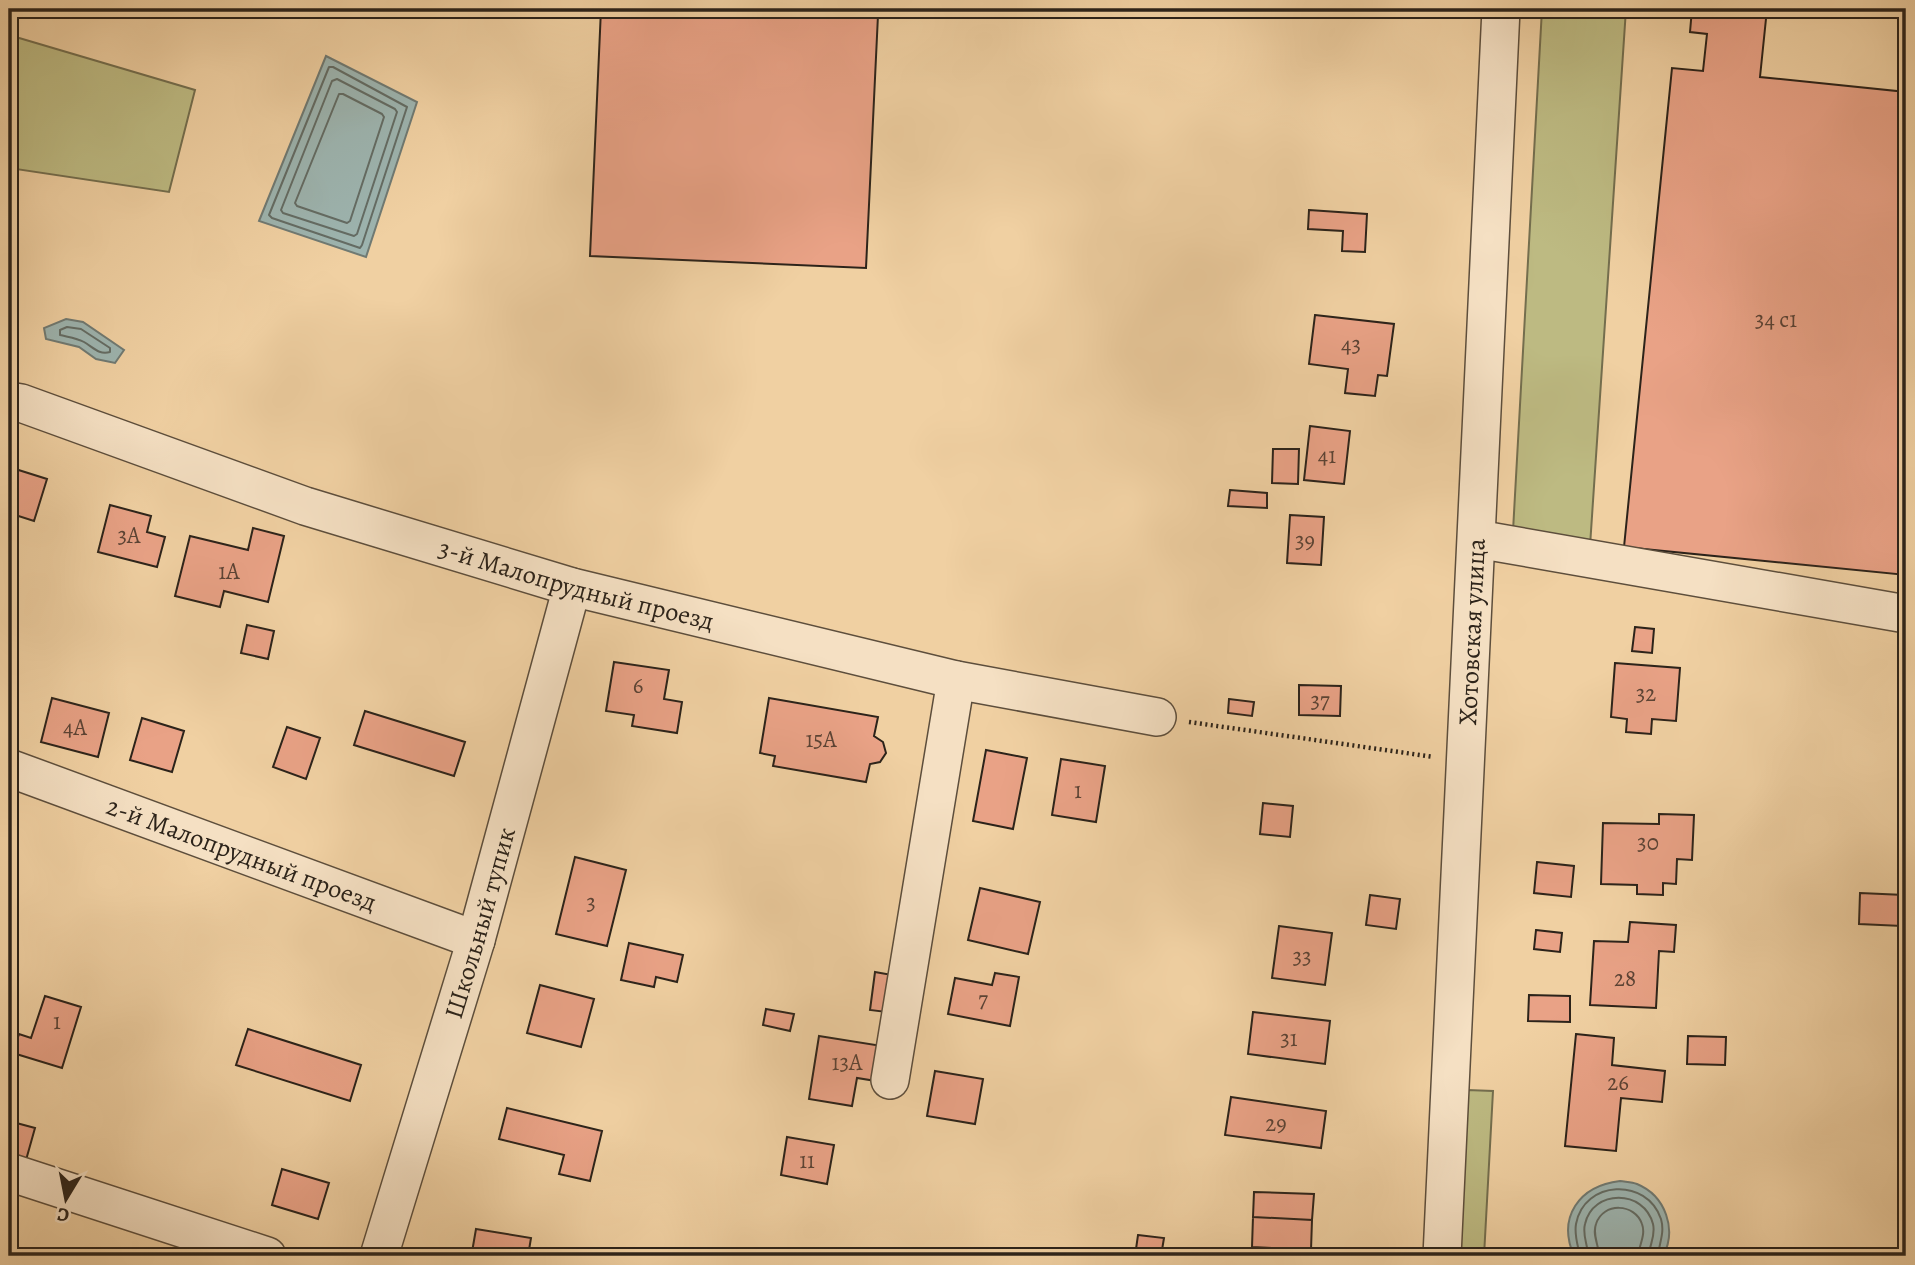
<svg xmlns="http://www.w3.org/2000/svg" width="1915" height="1265" font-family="Alegreya,serif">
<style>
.green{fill:#bdba82;stroke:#746e4e;stroke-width:2}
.water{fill:#9db4af;stroke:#707a73;stroke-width:2}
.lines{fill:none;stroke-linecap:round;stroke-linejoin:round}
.shore{stroke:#646c64;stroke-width:2}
.building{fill:#e9a286;stroke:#2c231a;stroke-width:2}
.minor-casing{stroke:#5d4e3c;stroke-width:40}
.path{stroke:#2c231a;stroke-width:4.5;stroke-dasharray:2 3.5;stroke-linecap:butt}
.minor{stroke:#f5e0c3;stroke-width:37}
.labels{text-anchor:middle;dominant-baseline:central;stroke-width:5;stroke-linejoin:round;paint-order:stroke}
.number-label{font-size:23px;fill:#5b4335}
.street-label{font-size:26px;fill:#2c231a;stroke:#f5e0c3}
</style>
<rect width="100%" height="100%" fill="#f0d0a2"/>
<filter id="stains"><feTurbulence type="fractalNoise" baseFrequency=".00286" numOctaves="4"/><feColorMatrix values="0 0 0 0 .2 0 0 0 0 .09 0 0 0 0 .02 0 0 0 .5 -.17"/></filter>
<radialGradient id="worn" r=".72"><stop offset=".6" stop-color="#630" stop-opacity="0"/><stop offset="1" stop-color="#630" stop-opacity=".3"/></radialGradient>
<path class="green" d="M1542,9h84l-36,537 -77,-15z
M9,35l186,55 -26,102 -160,-24z
M1467,1090l26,1 -9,165h-26z"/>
<path class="water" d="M326,56l91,46 -51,155 -107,-36z
M66,319l17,3 41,28 -9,13 -19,-4 -17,-12 -33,-8 -2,-11z
M1620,1181c6,1 12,1 17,3 29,12 40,46 26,72h-89c-17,-39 5,-70 46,-75z"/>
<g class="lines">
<path class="shore" d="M329,67h4l74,40 -45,138 -2,3 -88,-30 -3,-3z
M337,79l58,30 2,3 -40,122 -3,2 -71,-23 -2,-3 51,-129z
M339,94h4l39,20 2,3 -34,104 -3,2 -50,-17 -2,-3z
M67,327l14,2 29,19v4c-11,3 -16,-4 -26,-10 -7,-4 -16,-5 -24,-7v-5z
M1580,1256c-2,-11 -6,-20 -4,-32 8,-44 71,-47 85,-5 4,14 -2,24 -3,37
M1588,1256c0,-11 -6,-21 -3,-32 8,-35 59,-35 68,0 3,12 -4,21 -4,32
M1599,1256c0,-11 -7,-21 -3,-32 7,-22 39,-21 46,0 4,11 -3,21 -4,32"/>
</g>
<path class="building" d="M601,9h137l140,6 -12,253 -276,-12z
M1692,9h75l-7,68 146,15v483l-282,-28 48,-479 31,3 4,-37 -17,-2z
M1309,210l58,4 -2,38 -23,-1 1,-20 -35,-2z
M1315,315l79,9 -7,52 -9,-1 -3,21 -30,-3 3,-24 -39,-5z
M1310,426l40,5 -6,53 -40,-4z
M1273,449h26l-1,35 -26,-1z
M9,467l38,12 -13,42 -25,-8z
M1230,490l37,3v15l-39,-2z
M110,505l41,11 -4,16 18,5 -8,30 -59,-15z
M1290,515l34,2 -3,48 -34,-2z
M253,528l31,8 -16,66 -44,-11 -4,16 -45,-11 15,-60 58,14z
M247,625l27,6 -6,28 -27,-6z
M1635,627l19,2 -2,24 -20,-2z
M614,662l55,8 -5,29 18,3 -5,31 -45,-7 2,-11 -28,-4z
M1615,663l65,5 -4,53 -24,-2 -1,15 -25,-2 1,-13 -16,-2z
M1299,685l42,1 -1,30 -41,-1z
M52,698l57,15 -11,44 -57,-15z
M769,698l109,19 -4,19 9,6 3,11 -6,9 -10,2 -4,18 -93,-16 2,-10 -15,-3z
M1229,699l25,3 -2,14 -24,-3z
M365,711l100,31 -11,34 -100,-31z
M142,718l42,13 -12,41 -42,-12z
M287,727l33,11 -14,41 -33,-12z
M986,750l41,8 -14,71 -40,-8z
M1061,759l44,7 -9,56 -44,-7z
M1263,803l30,3 -3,31 -30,-3z
M1659,814l35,1 -2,45 -15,-1 -1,25 -13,-1v12l-26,-1v-9l-36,-1 2,-61 56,1z
M575,857l51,13 -19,76 -51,-12z
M1537,862l37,4 -3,31 -37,-4z
M980,888l60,14 -12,52 -60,-14z
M1860,893l44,2 -2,31 -43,-2z
M1370,895l30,4 -4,30 -30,-4z
M1630,922l46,3 -2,27 -15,-1 -3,57 -66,-3 4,-64 34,1z
M1279,926l53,7 -7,52 -53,-7z
M1536,930l26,3 -2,19 -26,-3z
M629,943l54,12 -6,27 -21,-5 -2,10 -33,-7z
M875,972l17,3 -6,37 -16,-2z
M995,973l24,4 -9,49 -62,-12 7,-36 37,7z
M540,985l54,14 -13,48 -54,-14z
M1529,995l41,1v26l-42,-1z
M45,996l36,11 -19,61 -49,-15 6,-19 12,4z
M766,1009l28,5 -4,17 -27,-6z
M1253,1012l77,9 -5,43 -77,-10z
M248,1029l113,36 -11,36 -114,-36z
M1576,1034l38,4 -2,27 53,6 -3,31 -41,-4 -5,53 -51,-5z
M819,1036l63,10 -6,35 -19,-3 -5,28 -43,-7z
M1688,1036l38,1 -1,28 -38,-1z
M935,1071l48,8 -8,45 -48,-8z
M1231,1097l95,14 -5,37 -96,-13z
M507,1108l95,23 -12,50 -31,-7 5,-19 -65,-16z
M9,1121l26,7 -9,32 -17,-4z
M787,1137l47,8 -7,39 -46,-9z
M282,1169l47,14 -11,36 -46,-14z
M1254,1192l60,2 -2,26 -59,-3z
M1253,1217l59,3 -1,30 -59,-3z
M476,1229l55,9 -3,18h-30l-26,-4z
M1138,1235l26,3 -3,18h-26z"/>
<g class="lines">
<defs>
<g id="minor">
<path id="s1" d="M9,401l12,2 284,103 267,81 384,93 201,37"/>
<path d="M1477,539l429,75"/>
<path id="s2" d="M9,768l467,172"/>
<path d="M890,1080l66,-400"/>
<path d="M9,1172l258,84"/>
<path id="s3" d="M379,1256l97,-316 96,-353"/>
<path id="s4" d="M1442,1256l59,-1247"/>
</g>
</defs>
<use href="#minor" class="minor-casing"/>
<path class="path" d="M1189,722l245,35"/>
<use href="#minor" class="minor"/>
</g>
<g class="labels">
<g class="number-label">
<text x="1776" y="319">34 с1</text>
<text x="1351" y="344">43</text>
<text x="1327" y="455">41</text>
<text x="129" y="535">3А</text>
<text x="1305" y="540">39</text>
<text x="229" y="571">1А</text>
<text x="638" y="685">6</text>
<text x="1646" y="693">32</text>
<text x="1320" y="700">37</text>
<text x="75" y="727">4А</text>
<text x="821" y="739">15А</text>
<text x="1078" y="790">1</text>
<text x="1648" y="842">30</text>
<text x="591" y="902">3</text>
<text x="1302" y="956">33</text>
<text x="1625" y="978">28</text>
<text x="983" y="999">7</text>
<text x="57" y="1021">1</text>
<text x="1289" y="1038">31</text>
<text x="847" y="1062">13А</text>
<text x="1618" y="1082">26</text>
<text x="1276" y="1123">29</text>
<text x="807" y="1160">11</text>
</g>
<g class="street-label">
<text stroke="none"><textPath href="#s1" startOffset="597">3-й Малопрудный проезд</textPath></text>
<text stroke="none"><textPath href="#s4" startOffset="625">Хотовская улица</textPath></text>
<text stroke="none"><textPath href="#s2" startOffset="248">2-й Малопрудный проезд</textPath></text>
<text stroke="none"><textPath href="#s3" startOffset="348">Школьный тупик</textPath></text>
</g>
</g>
<rect width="1915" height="1265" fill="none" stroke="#f0d0a2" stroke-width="35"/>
<rect x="10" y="10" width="1894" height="1244" fill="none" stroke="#2c231a" stroke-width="3.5"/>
<rect x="18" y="18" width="1880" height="1230" fill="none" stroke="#2c231a" stroke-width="2"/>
<g transform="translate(66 1199) rotate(190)" stroke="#f5e0c3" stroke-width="5" paint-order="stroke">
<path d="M0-5L12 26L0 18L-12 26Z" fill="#2c231a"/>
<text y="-10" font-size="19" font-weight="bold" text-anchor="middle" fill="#2c231a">С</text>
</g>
<rect width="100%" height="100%" filter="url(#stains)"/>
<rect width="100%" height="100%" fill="url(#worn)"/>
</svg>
